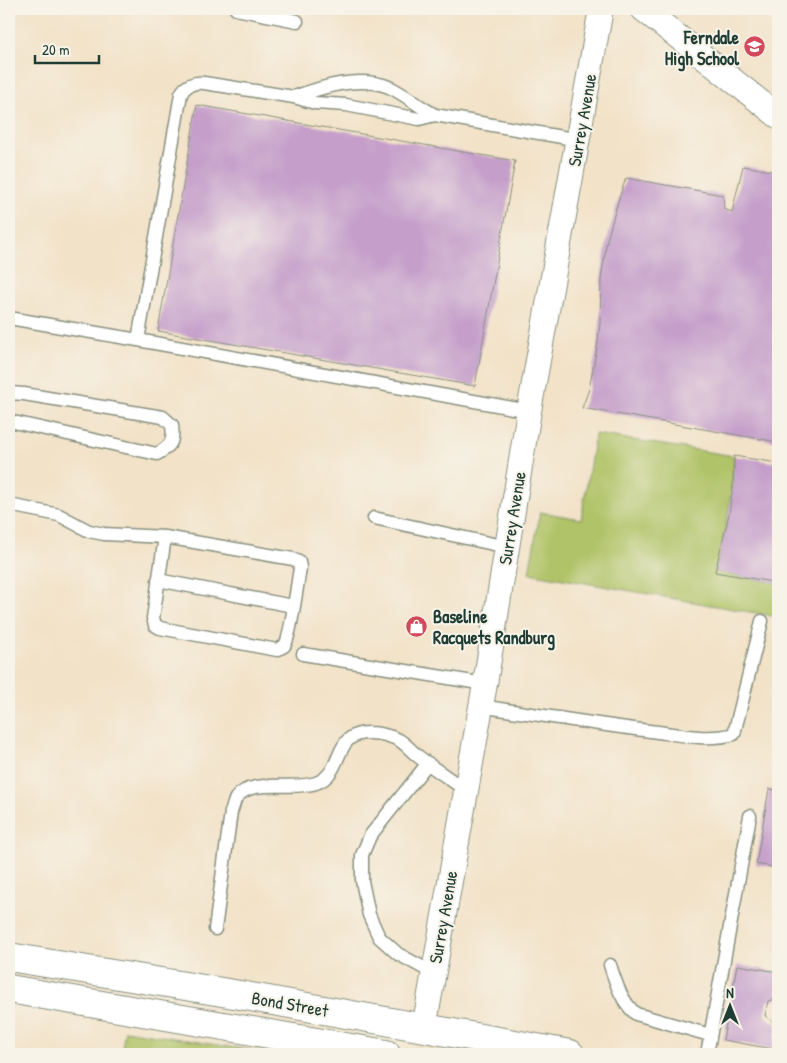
<svg xmlns="http://www.w3.org/2000/svg" width="787" height="1063" font-family="'Patrick Hand',sans-serif">
<style>
.green{fill:#b0c367;stroke:#68804e}
.building{fill:#c59fca}
.lines{fill:none;stroke-linecap:round;stroke-linejoin:round}
.service-casing{stroke:#88907e;stroke-width:15}
.minor-casing{stroke:#88907e;stroke-width:26}
.tertiary-casing{stroke:#88907e;stroke-width:30}
.service{stroke:#fff;stroke-width:12}
.minor{stroke:#fff;stroke-width:24}
.tertiary{stroke:#fff;stroke-width:28}
.labels{text-anchor:middle;dominant-baseline:central;stroke-width:4;stroke-linejoin:round;paint-order:stroke}
.poi-label{font-size:18px;font-weight:bold;fill:#1f3d34;stroke:#f7f3e8;text-anchor:end}
.street-label{font-size:18px;fill:#1f3d34;stroke:#f7f3e8}
</style>
<rect width="100%" height="100%" fill="#f7f3e8"/>
<filter id="ink" filterUnits="userSpaceOnUse"><feTurbulence type="fractalNoise" baseFrequency=".02" numOctaves="2"/><feDisplacementMap in="SourceGraphic" scale="10" xChannelSelector="R" yChannelSelector="G"/><feConvolveMatrix kernelMatrix="1 2 1 2 8 2 1 2 1" color-interpolation-filters="sRGB"/></filter>
<filter id="wash" filterUnits="userSpaceOnUse"><feTurbulence type="fractalNoise" baseFrequency=".0096" numOctaves="4" result="noise"/><feDisplacementMap in="SourceGraphic" scale="20" xChannelSelector="R" yChannelSelector="G"/><feGaussianBlur stdDeviation="1.12" result="paint"/><feColorMatrix in="noise" values="0 0 0 0 0 0 0 0 0 0 0 0 0 0 0 0 0 1.4 0 .05"/><feComposite in="paint" operator="in"/></filter>
<g filter="url(#wash)">
<rect width="100%" height="100%" fill="#f2e2c8"/>
<path class="green" d="M595,434l139,22c-2,40 -8,77 -19,116l63,11v34l-249,-44 11,-61 41,7z
M125,1030l148,24h-152z"/>
<g id="blocks">
<path class="building" d="M197,105l318,56 -40,225 -317,-55z
M743,166l35,6v270l-196,-34 7,-19 8,-41 3,-25 1,-44 6,-39 12,-42 7,-20 97,17 1,14 8,3z
M734,456l44,7v120l-63,-11 14,-58 4,-28z
M769,789l9,1v78l-22,-4z
M737,965l41,7v27l-10,2 -3,15 12,9 -4,24 -50,-9z"/>
</g>
</g>
<g filter="url(#ink)">
<use href="#blocks" fill-opacity="0" stroke="#88907e" stroke-width="1"/>
<g class="lines">
<defs>
<path id="service" d="M236,9l61,12
M294,97c28,-10 65,-22 95,-10 16,7 30,20 46,28l144,25
M435,115l-16,4 -73,-14 -31,-2 -21,-6 -90,-14c-10,-1 -19,2 -23,11l-43,246 391,71
M9,318l129,22
M9,393l15,1 139,23 9,8c2,17 -1,21 -15,29l-148,-33
M9,505l50,10 30,16 15,3 61,3 128,22 6,3 1,6c-2,11 -10,73 -16,78 -1,1 -6,3 -7,4l-117,-22 -5,-3 -2,-7 12,-81
M374,518l133,29
M158,580l135,26
M303,654l182,30
M480,706c60,9 119,19 178,26 24,3 51,9 76,2l28,-113
M428,763l-58,73 -8,19v26l7,34 10,22 19,17 35,19
M215,929l16,-117c2,-4 3,-11 5,-14 16,-21 57,-7 80,-15 30,-11 15,-51 54,-50 9,0 20,3 29,7 7,4 13,12 20,17 15,12 31,22 47,33
M610,965c6,18 11,36 26,49l74,21
M707,1054l43,-238"/>
<path id="minor" d="M643,9l135,107
M424,1028l61,-344 44,-273 72,-402"/>
<path id="tertiary" d="M9,957l231,38 330,59
M9,989l377,65"/>
</defs>
<use href="#service" class="service-casing"/>
<use href="#minor" class="minor-casing"/>
<use href="#tertiary" class="tertiary-casing"/>
<use href="#service" class="service"/>
<use href="#minor" class="minor"/>
<use href="#tertiary" class="tertiary"/>
</g>
</g>
<defs>
<symbol id="school-disc" viewBox="-11 -11 22 22"><circle r="9.5" fill="#d1495b" stroke="#f7f3e8"/><path d="M0-5L7-2L0 1L-7-2ZM-4 1L0 2.5L4 1V4Q0 6-4 4Z" fill="#fff"/></symbol>
<symbol id="shop-disc" viewBox="-11 -11 22 22"><circle r="9.5" fill="#d1495b" stroke="#f7f3e8"/><path d="M-5-2.5h2.3a2.7 3.5 0 0 1 5.4 0H5L5.5 6h-11ZM-1.5-2.5h3a1.5 2.3 0 0 0-3 0Z" fill="#fff"/></symbol>
</defs>
<g fill-rule="evenodd">
<use href="#school-disc" x="742" y="34" width="25" height="25"/>
<use href="#shop-disc" x="404" y="614" width="25" height="25"/>
</g>
<g class="labels">
<g class="poi-label">
<text x="739" y="37">Ferndale<tspan x="739" dy="21">High School</tspan></text>
<text x="433" y="616" text-anchor="start">Baseline<tspan x="433" dy="21">Racquets Randburg</tspan></text>
</g>
<g class="street-label">
<text transform="translate(582 120) rotate(-80)">Surrey Avenue</text>
<text transform="translate(512 518) rotate(-81)">Surrey Avenue</text>
<text transform="translate(443 917) rotate(-80)">Surrey Avenue</text>
<text transform="translate(290 1004) rotate(10)">Bond Street</text>
</g>
</g>
<rect width="787" height="1063" fill="none" stroke="#f7f3e8" stroke-width="30"/>
<g transform="translate(730 1006)" stroke="#f7f3e8" stroke-width="4" paint-order="stroke">
<path d="M0-4L9 19L0 12L-9 19Z" fill="#1f3d34"/>
<text y="-8" font-size="14" font-weight="bold" text-anchor="middle" fill="#1f3d34">N</text>
</g>
<path d="M35 55v8h64v-8" fill="none" stroke="#1f3d34" stroke-width="2.5"/>
<text x="42" y="55" font-size="15" fill="#1f3d34" stroke="#f7f3e8" stroke-width="4" paint-order="stroke">20 m</text>
</svg>
